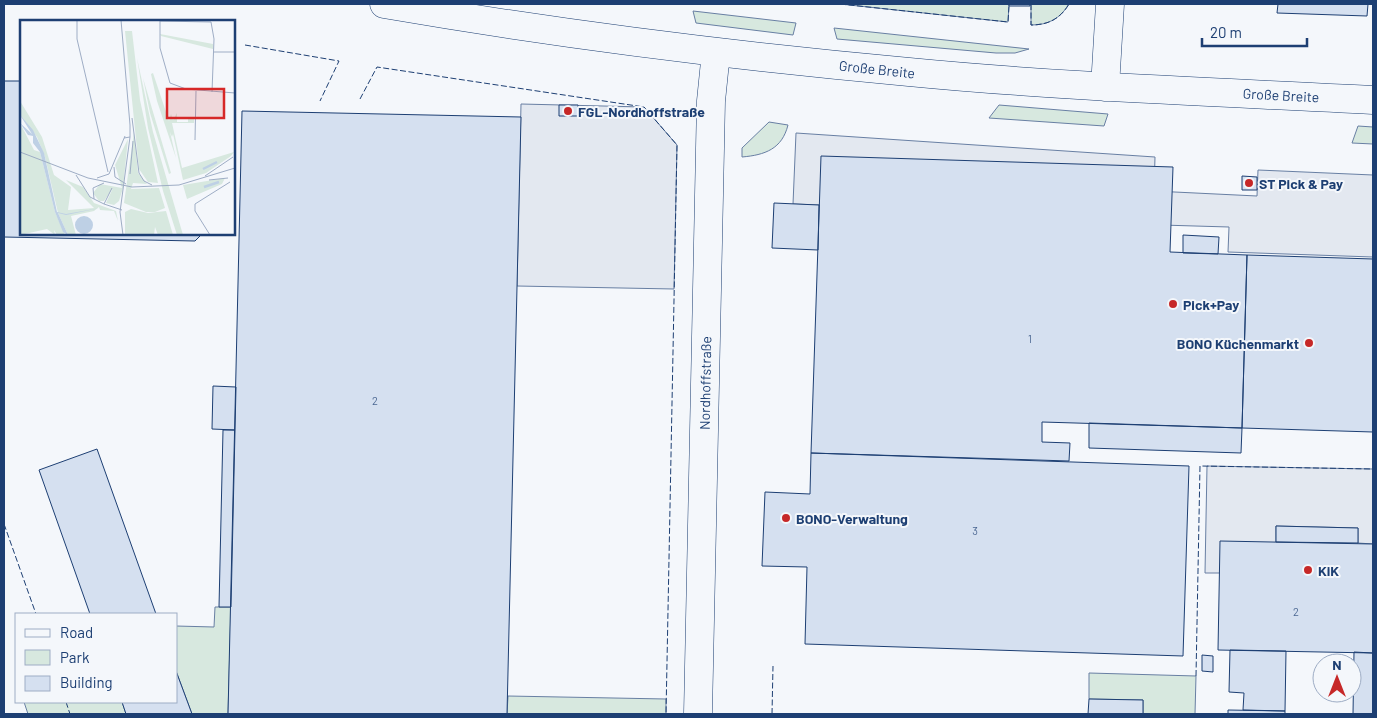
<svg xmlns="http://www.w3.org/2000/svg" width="1377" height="718" font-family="Barlow,sans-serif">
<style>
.green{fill:#d7e8df;stroke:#687fa3}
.parking{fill:#e3e8f0;stroke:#687fa3}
.building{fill:#d5e0f0;stroke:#1d3f73}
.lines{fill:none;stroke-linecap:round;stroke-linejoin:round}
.street-casing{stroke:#1d3f73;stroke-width:29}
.street{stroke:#f4f7fb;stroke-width:28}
.fence{stroke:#1d3f73;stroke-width:1;stroke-dasharray:6 2.5;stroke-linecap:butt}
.poi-dot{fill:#c62828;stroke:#f4f7fb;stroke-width:2}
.labels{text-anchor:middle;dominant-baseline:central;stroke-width:4;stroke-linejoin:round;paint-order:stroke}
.number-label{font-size:11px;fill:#4b6792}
.street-label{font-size:14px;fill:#1d3f73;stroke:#f4f7fb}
.poi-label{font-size:14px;font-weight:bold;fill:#1d3f73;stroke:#f4f7fb;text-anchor:start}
.inset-river{fill:none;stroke:#bed0e5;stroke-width:2.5}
.inset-road{fill:none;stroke:#9eadc5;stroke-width:1}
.view{fill:#d62828;fill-opacity:0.15;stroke:#d62828;stroke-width:2.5}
.inset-edge{fill:none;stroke:#1d3f73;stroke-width:2.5}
</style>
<rect width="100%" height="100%" fill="#f4f7fb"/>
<path class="green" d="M840,4h169l-1,18z
M1031,4h38c-9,15 -21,21 -38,21z
M693,11l103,12 -3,12 -97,-12z
M834,28l195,21 -14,4h-19l-159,-14z
M999,105l109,9 -4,12 -115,-8z
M769,122l19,3c-6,24 -23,30 -46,32v-9z
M1358,126l15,1v17l-21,-1z
M215,607h16l-3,107h-36l-16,-43v-45l38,1z
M1089,673l107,3 -1,38h-52v-14l-54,-1z
M508,696l158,3v15h-159z
M24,702h98l4,12h-98z"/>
<path class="parking" d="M521,104l123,3 33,38 -3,144 -157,-3z
M796,133l359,24 -1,34 103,5 1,-26 115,5v82l-145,-5 1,-25 -68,-2 -165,5 -177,-6v-19l-26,-1z
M1207,466l166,3v75l-15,-1v-15l-82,-2v16l-56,31h-15z"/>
<path class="building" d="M1009,4h21v2h-21z
M1278,4h90l-1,12 -90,-3z
M4,81h17v153h181l-7,7 -191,-4z
M559,105h19v11h-19z
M242,111l279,6 -14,597h-279z
M821,156l352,11 -3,85 77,3 -5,173 -200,-6v20l28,1 -1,18 -258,-8z
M1242,176l15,1v13h-15z
M774,203l45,2 -1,45 -46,-2z
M1183,235l36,2 -1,17 -35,-1z
M1247,255l126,4v173l-131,-4z
M213,386l23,1 -1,43 -23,-1z
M1089,423l153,5 -1,25 -152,-5z
M223,430h12l-4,177h-12z
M97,449l59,165h-66l-51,-144z
M811,453l378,13 -6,190 -378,-12 2,-77 -45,-1 3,-74 45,2z
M1276,526l82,2v15l-82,-1z
M1220,541l153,3v109l-155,-3z
M1230,650l56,1 -1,60 -42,-1 1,-17 -15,-1z
M1354,652l19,1v61h-20z
M1202,655l11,1v16l-11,-1z
M1337,659h15v4h-15z
M176,671l16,43h-66l-4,-12h54z
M1089,699l54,1v14h-55z
M1228,710l57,1v3h-57z"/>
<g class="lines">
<defs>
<path id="street" d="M384,4c174,30 349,52 525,68 154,15 310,20 464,28
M1105,87l5,-83
M698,714l13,-613 5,-49"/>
</defs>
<use href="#street" class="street-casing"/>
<use href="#street" class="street"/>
<path class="fence" d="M840,4l168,18 1,-16
M1031,4v21c17,0 29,-6 38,-21
M245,45l94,16 -19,40
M360,99l17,-32 267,40 33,38 -11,569
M4,524l32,90
M1196,676l4,-210 173,3
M66,702l4,12
M772,714l1,-48"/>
</g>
<g class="poi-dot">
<circle cx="568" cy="111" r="5"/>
<circle cx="1249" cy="183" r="5"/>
<circle cx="1173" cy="304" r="5"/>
<circle cx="1309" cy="343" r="5"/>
<circle cx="786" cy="518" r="5"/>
<circle cx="1308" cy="570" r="5"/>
</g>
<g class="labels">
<g class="number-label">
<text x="1030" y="338">1</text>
<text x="375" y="400">2</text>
<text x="975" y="530">3</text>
<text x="1296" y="611">2</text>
</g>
<g class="street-label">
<text transform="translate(877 69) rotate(6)">Große Breite</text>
<text transform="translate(1281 95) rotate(3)">Große Breite</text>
<text transform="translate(705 383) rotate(-89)">Nordhoffstraße</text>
</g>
<g class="poi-label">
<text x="578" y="111">FGL-Nordhoffstraße</text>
<text x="1259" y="183">ST Pick &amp; Pay</text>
<text x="1183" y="304">Pick+Pay</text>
<text x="1299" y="343" text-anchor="end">BONO Küchenmarkt</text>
<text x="796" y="518">BONO-Verwaltung</text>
<text x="1318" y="570">KiK</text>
</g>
</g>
<g transform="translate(20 20)">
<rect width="215" height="215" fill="#f4f7fb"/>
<path d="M105,11h7l8,69 18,83 -10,-1 -9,-13zM140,14l53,10v5l-52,-13zM117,38l16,74 30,103h-6l-14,-44 -15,-63zM133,53l16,48 2,-7 2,6 4,-7v9h11v-5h6v6h-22l10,45 52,-16 -3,4 -25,17 -23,7 -10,-46 -1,3 -2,-5 6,26 -19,-57 -6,-27zM123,58l28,95 -2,1 -19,-61zM0,81l22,36 12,38 17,12 -3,23 26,-2 -28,-28 17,7 11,16 22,8 2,10 -4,-10 -14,-1 -1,-3 -5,4 -23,5 5,19h-8l-10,-22 -13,-56 -8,-20 -17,-22zM0,103l14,27 6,2 15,60 10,23h-8l-3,-5 1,5 -8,-6 -27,6zM114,112l4,41 9,11 -14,-1 -2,6 28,-1 6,20 -10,4h-9l-22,-9zM108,119l-5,49 -4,13 -5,4 -8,-2 7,-15 -9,13h-5l-6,-8 7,-9 22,4 -7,-23zM205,158l-3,6 -35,15 -4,-14zM111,189l17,4 18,-2 7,24h-15l-3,-8 -1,8h-29v-23z" fill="#d7e8df"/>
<path d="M0,95l13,15 11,23 13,59 9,2 34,-6 -34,7 -8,-2 10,22 -5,-3 -8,-20 -15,-60 -7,-9v-7l-5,-1 -8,-12 12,11zM55 205a9 9 0 1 1 18 0a9 9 0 1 1-18 0Z" fill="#bed0e5"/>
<path class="inset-river" d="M183,149l14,-7M184,167l15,-5"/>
<path class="inset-road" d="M57,0v19l31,133M101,0l9,105v12l-6,1M191,2l-51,-1v27l10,35 16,6 49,4M191,2l3,17 -2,53M194,32h21M112,98l7,55 5,8 8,4M175,120l1,-49M0,132l68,26 44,9 47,-2 56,-17M94,147l1,10 11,7M110,154l3,-33M56,155l14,22 14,7M185,156l28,-19M77,158l12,-4 16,-38M189,160l19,-2M74,179l-1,-11 11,-5M84,184l8,-16M84,184l18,6M103,215l-3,-23 10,-75M190,215l-15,-24v-7l35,-22"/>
<path class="view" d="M147,69h57v29h-57z"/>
<rect width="215" height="215" class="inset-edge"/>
</g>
<rect width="1377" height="718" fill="none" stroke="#1d3f73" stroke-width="10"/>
<rect x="15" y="613" width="162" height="90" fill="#f4f7fb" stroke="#9eadc5"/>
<rect x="25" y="629" width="25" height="8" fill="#f4f7fb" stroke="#9eadc5"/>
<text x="60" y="638" font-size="15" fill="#1d3f73">Road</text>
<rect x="25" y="650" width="25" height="15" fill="#d7e8df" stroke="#9eadc5"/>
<text x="60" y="663" font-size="15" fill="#1d3f73">Park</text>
<rect x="25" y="676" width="25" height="15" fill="#d5e0f0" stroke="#9eadc5"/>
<text x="60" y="688" font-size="15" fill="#1d3f73">Building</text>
<g transform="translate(1337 678)"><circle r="24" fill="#f4f7fb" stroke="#9eadc5"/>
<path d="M0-4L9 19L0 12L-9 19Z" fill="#c62828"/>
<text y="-8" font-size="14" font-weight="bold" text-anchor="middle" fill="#1d3f73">N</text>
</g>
<path d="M1202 38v8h105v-8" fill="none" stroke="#1d3f73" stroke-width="2.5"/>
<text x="1210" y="38" font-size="15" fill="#1d3f73" stroke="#f4f7fb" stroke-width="4" paint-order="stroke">20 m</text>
</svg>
